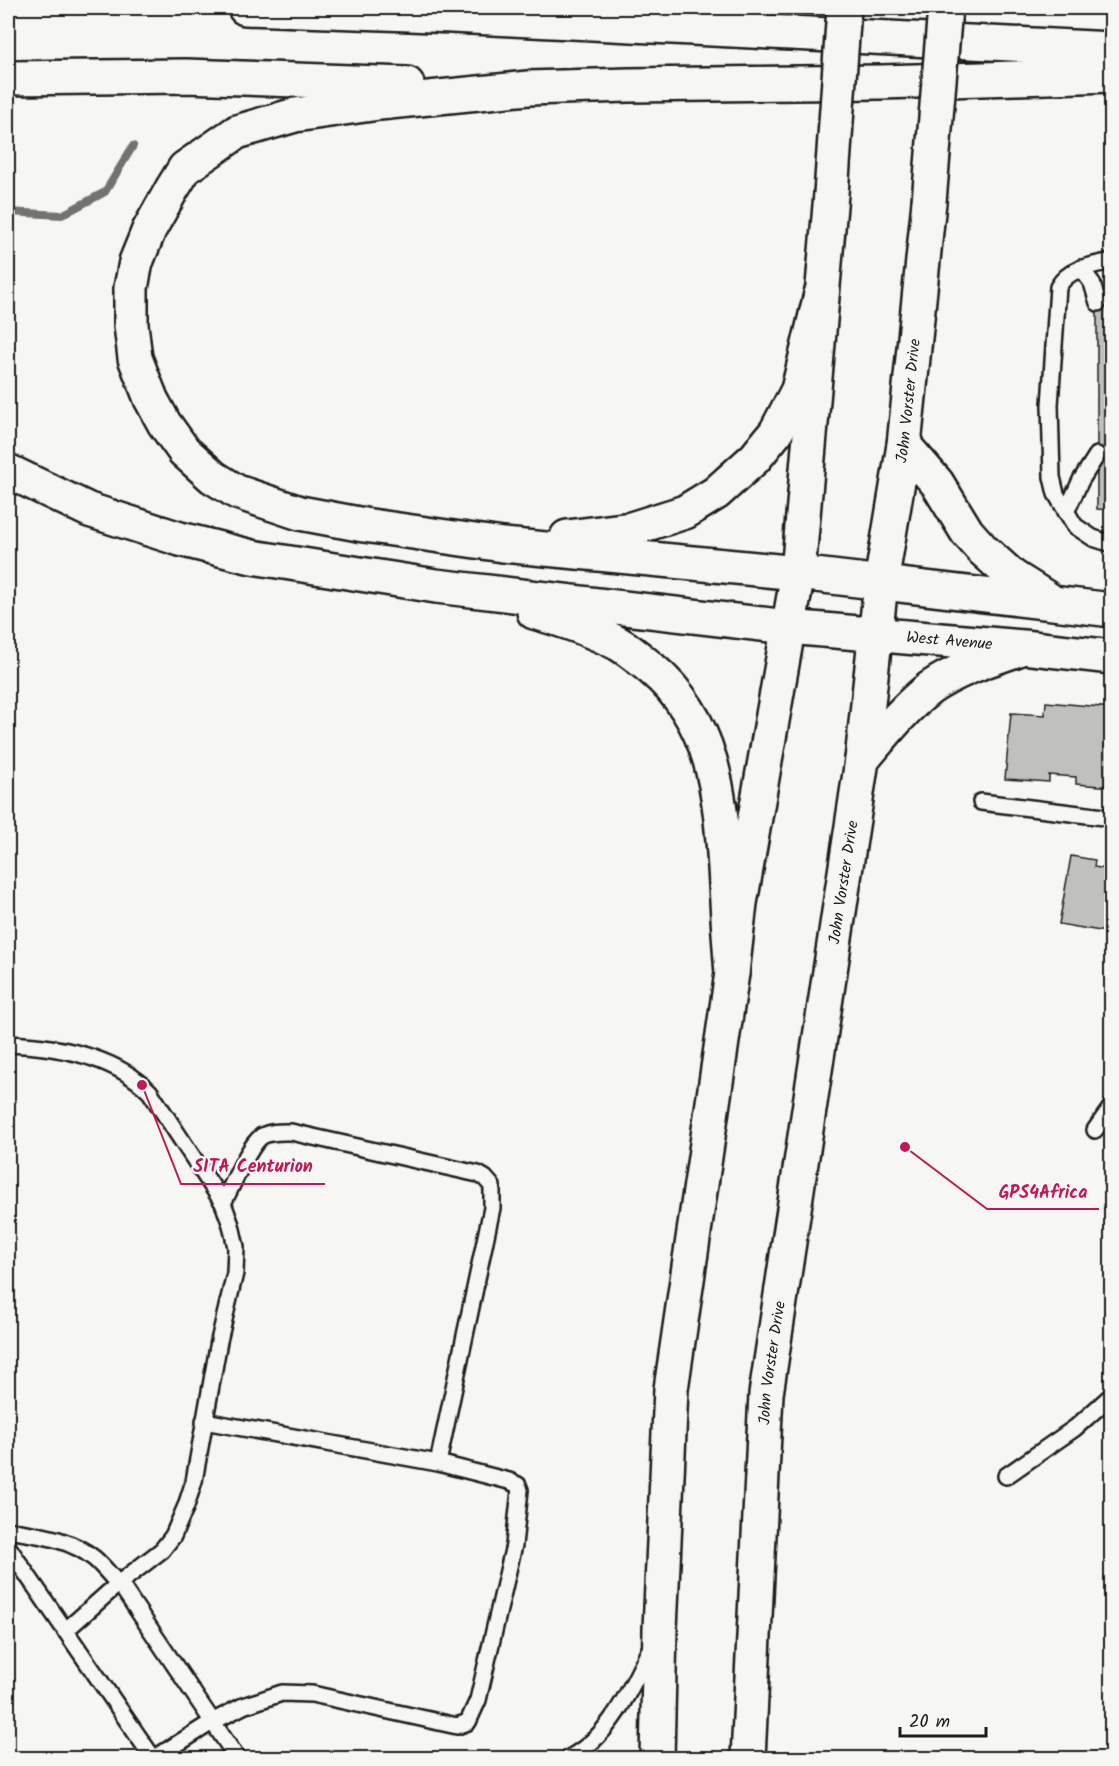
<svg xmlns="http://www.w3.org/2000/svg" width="1119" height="1766" font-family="Kalam,sans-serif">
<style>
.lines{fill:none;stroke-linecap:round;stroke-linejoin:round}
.stream{stroke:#727271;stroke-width:8}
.building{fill:#c0c0bd;stroke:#1c1c1c;stroke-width:1.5}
.lane-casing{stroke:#1c1c1c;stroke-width:20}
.secondary-casing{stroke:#1c1c1c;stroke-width:38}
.highway-casing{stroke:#1c1c1c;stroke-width:38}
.lane{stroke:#f6f6f2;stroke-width:15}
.secondary{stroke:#f6f6f2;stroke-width:33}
.highway{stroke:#f6f6f2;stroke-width:33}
.secondary-bridge-casing{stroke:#1c1c1c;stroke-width:38;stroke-linecap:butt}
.secondary-bridge{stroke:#f6f6f2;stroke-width:33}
.labels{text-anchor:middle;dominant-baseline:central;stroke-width:4.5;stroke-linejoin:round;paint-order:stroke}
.street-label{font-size:16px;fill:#1c1c1c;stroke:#f6f6f2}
.leader{fill:none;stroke:#c2185b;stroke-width:2}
.callout-dot{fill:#c2185b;stroke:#f6f6f2;stroke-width:2}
.callout-label{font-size:18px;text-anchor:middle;font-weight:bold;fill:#c2185b;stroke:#f6f6f2;stroke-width:4.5;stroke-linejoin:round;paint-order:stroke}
</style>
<rect width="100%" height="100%" fill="#f6f6f2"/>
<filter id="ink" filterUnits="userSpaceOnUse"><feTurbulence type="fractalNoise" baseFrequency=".0167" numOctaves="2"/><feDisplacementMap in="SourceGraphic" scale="12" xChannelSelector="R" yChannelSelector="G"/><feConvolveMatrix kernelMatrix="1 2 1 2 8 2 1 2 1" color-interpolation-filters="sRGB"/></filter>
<g filter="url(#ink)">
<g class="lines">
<path class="stream" d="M8,212l54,3 43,-23 28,-46"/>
</g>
<path class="building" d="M1112,302v208l-15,-1v-205z
M1046,702l66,6v79l-36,-3v-7l-27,-2v7l-44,-3 6,-66 34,2z
M1071,856l24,4 -1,7 18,3v63l-53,-9z"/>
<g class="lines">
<defs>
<path id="lane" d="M1112,261c-22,5 -43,7 -54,26l-8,118 2,72 4,17 19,32 18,12 19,6
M1081,268l11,15 6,20
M1066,512l15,-32 16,-25
M981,802l131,16
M8,1044c49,2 107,12 142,48l73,111 8,22 5,22 -1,26 -16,68 -25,140 -8,25 -13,30 -11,14 -44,34 -53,47
M1095,1130l17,-24
M223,1203c9,-16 25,-57 39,-67 9,-5 19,-4 29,-4l187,42 7,4 7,8v22l-54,255
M1006,1476l69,-48 37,-33
M8,1530c30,5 62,8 87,29 11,10 19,21 29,31l113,168
M8,1547l145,211
M155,1758l57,-36 31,-16 39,-13 30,1 145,32 11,-4 10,-22 36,-155 6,-55 -2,-5 -9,-4 -71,-18 -234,-42
M569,1758c42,-22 62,-70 82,-111"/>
<g id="secondary">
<path d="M904,445l33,38 30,49 16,18 30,27 35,22"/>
<path d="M798,573l314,37"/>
<path id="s1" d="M788,627l235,20 89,10"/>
<path d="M862,760c21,-25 42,-52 68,-72 26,-18 57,-28 86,-38"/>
<path d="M657,1758l3,-129 11,-240 61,-416 8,-70 58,-330 33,-379"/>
<path id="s2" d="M748,1758l18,-364 96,-634 19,-177 23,-138 25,-243"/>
</g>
<path id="highway" d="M245,8l165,6 702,35
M8,78l178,-2 221,8
M8,471l81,39 91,29 72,18 184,29 352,41
M567,537l64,-8 54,-17 31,-19 39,-35 21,-26 22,-42 23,-96
M798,573l-295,-28 -139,-20 -64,-12 -63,-21 -24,-15 -29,-26 -20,-28 -13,-24 -16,-41 -4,-33v-37l5,-26 13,-32 23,-41 13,-21 52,-36 58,-17 84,-12 149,-15 101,-3 252,-3 231,-7
M534,612c29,8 58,18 85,32 12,7 22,16 33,25 62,52 68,124 73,199 2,35 4,70 7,105"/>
</defs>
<use href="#lane" class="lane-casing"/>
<use href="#secondary" class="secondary-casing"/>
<use href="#highway" class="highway-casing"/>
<use href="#lane" class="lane"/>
<use href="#secondary" class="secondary"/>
<use href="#highway" class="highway"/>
<defs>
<path id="secondary-bridge" d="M831,194l13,-186
M929,202l16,-194"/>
</defs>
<use href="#secondary-bridge" class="secondary-bridge-casing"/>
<use href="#secondary-bridge" class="secondary-bridge"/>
</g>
</g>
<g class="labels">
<g class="street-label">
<text stroke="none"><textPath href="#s2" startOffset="1368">John Vorster Drive</textPath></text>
<text stroke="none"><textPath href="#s1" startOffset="162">West Avenue</textPath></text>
<text stroke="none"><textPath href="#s2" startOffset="882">John Vorster Drive</textPath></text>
<text stroke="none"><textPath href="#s2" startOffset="396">John Vorster Drive</textPath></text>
</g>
</g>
<path class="leader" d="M142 1085L181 1184H325M905 1147L987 1209H1099"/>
<g class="callout-dot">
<circle cx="142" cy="1085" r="6"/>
<circle cx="905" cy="1147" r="6"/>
</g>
<g class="callout-label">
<text x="253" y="1172">SITA Centurion</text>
<text x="1043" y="1198">GPS4Africa</text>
</g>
<rect width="1119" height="1766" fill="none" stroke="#f6f6f2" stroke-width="30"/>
<rect x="15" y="15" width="1089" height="1736" fill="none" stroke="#1c1c1c" stroke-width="2" filter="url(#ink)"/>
<path d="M900 1727v9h86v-9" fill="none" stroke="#1c1c1c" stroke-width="3"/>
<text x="909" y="1727" font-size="18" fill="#1c1c1c" stroke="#f6f6f2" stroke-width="4.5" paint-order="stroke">20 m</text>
</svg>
